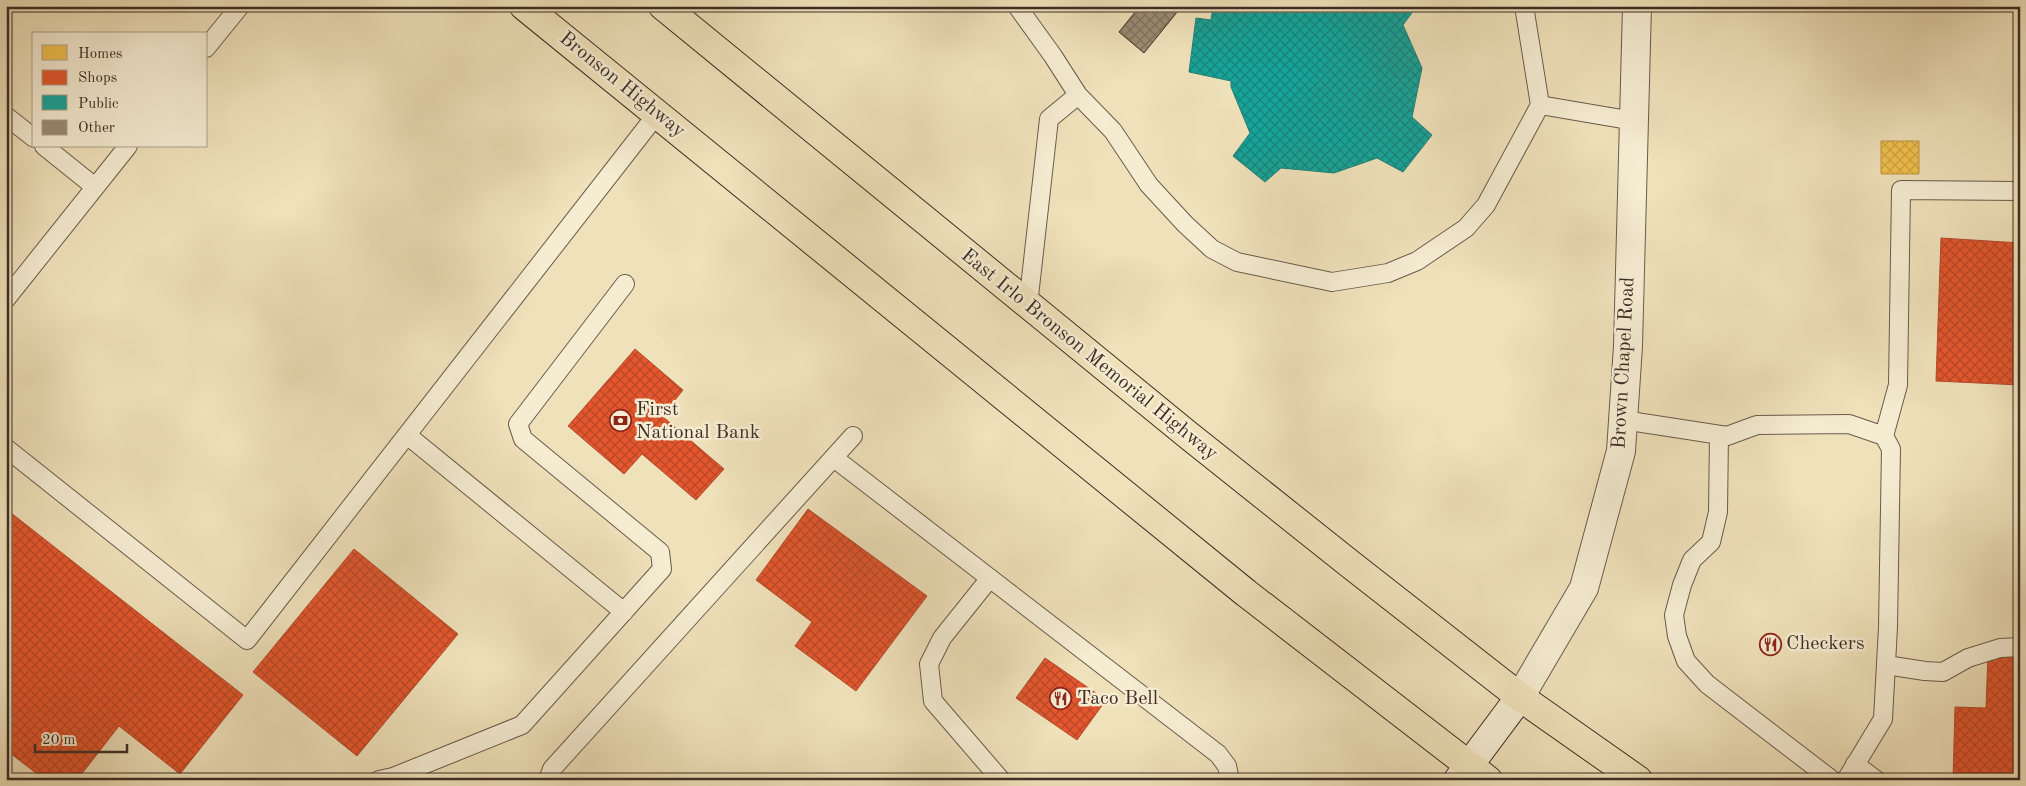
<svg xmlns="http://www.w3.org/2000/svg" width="2026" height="786" font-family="'Old Standard TT',serif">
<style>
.homes{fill:url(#homes-cross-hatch);stroke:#bc9542}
.shops{fill:url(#shops-cross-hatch);stroke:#b24b2c}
.public{fill:url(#public-cross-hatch);stroke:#228076}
.building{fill:url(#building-cross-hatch);stroke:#3d2e26}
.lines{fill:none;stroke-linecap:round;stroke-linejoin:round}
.service-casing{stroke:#6a5b4b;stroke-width:20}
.tertiary-casing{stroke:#6a5b4b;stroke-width:30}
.secondary-casing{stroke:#3d2e26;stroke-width:30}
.trunk-casing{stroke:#3d2e26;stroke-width:30}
.service{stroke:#f5ecd2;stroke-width:18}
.tertiary{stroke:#f5ecd2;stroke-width:28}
.secondary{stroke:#f5ecd2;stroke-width:28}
.trunk{stroke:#efe1ba;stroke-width:28}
.labels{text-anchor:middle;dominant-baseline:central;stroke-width:5;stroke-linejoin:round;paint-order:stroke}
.street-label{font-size:20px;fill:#3d2e26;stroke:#f5ecd2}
.poi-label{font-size:20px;fill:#3d2e26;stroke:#f5ecd2;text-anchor:start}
</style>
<defs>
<pattern id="homes-cross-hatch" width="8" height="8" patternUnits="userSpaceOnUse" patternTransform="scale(1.25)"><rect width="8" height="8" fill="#f2c14e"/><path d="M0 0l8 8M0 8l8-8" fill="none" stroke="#d0a644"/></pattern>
<pattern id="shops-cross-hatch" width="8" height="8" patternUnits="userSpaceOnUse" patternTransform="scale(1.25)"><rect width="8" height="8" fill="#e4572e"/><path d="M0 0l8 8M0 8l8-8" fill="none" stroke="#ba4827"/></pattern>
<pattern id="public-cross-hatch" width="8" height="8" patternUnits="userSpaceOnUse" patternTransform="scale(1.25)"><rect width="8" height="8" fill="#17a398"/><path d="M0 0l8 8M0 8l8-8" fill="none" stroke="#16857c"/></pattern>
<pattern id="building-cross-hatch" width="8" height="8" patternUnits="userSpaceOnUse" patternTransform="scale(1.25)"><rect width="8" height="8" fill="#9a8b73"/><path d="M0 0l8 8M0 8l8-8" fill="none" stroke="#7f725e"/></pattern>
</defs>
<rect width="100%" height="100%" fill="#efe1ba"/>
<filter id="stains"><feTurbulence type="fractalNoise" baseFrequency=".004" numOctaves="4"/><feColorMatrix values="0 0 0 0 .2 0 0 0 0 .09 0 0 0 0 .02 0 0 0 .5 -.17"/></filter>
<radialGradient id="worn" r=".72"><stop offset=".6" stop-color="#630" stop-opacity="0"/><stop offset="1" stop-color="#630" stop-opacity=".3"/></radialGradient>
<path class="homes" d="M1881,141h38v33h-38z"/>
<path class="shops" d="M1941,238l79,5v142l-84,-4z
M635,349l48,41 -21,26 62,53 -28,31 -54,-46 -18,20 -56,-48z
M6,509l237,186 -63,79 -61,-48 -42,54h-32l-39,-30z
M808,509l119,87 -71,95 -61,-45 17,-24 -56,-42z
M354,549l104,85 -101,122 -104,-84z
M1988,654l32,1v125h-67l2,-73 31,1z
M1045,658l61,42 -29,40 -61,-42z"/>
<path class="public" d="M1213,6h204l-14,19 19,43 -10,49 20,18 -29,37 -26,-14 -43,15 -53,-5 -16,14 -32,-26 17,-23 -19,-46v-6l-42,-9 7,-54 15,2z"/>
<path class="building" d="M1140,6h42l-38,47 -25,-21z"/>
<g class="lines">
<defs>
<path id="service" d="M1017,6l36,50 25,39 35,36 36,54 36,39 27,25 25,13 95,20 56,-9 29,-12 49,-33 20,-23 54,-100 94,16
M1524,6l16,99
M206,48l34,-42
M6,116l28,22
M44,146l51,41
M6,299l122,-153
M1028,305l21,-186 29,-24
M1623,420l104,16 30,-11 92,-1 35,12 7,13 -3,178 -5,92 -37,61
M407,435l217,177
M1719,435l-1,77 -7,30 -19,18 -10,25 -8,30 3,21 9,25 21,23 125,96
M1884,436l14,-51 3,-195 119,1
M6,448l241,192 410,-526
M834,458l384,296 9,12 3,14
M990,578l-48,60 -13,26 4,37 68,79
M1886,665l39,6 18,1 25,-14 32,-10 20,-1
M1855,764l21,16
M379,780l14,-3 129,-52 140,-156 -2,-17 -137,-113 -5,-15 107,-140
M548,780l4,-11 301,-333"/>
<path id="tertiary" d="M1520,697l64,-109 37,-137 7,-105 9,-340"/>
<path id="secondary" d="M1458,780l62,-83"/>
<path id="trunk" d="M524,6l722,587 242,187
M663,6l525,429 162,129 170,133 118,83"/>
</defs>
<use href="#service" class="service-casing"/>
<use href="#tertiary" class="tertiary-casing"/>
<use href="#secondary" class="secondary-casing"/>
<use href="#trunk" class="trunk-casing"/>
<use href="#service" class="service"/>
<use href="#tertiary" class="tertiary"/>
<use href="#secondary" class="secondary"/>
<use href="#trunk" class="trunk"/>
</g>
<defs>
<symbol id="bank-ring" viewBox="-11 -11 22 22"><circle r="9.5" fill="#f5ecd2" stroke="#8f2418" stroke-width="1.5"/><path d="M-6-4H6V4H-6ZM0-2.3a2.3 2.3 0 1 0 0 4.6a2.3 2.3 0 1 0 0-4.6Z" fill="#8f2418"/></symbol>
<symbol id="restaurant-ring" viewBox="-11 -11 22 22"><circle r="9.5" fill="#f5ecd2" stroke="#8f2418" stroke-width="1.5"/><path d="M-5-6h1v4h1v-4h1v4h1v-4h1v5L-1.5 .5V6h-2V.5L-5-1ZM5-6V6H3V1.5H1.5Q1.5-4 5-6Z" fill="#8f2418"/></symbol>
</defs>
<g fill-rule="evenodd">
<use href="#bank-ring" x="608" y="408" width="25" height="25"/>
<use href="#restaurant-ring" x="1758" y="632" width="25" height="25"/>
<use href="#restaurant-ring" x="1048" y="686" width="25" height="25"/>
</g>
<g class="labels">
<g class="street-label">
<text transform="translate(622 85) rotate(39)">Bronson Highway</text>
<text transform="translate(1089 355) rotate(39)">East Irlo Bronson Memorial Highway</text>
<text transform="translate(1624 363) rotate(-87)">Brown Chapel Road</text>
</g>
<g class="poi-label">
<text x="636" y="410">First<tspan x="636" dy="23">National Bank</tspan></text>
<text x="1786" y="644">Checkers</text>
<text x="1077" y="699">Taco Bell</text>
</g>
</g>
<rect width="2026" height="786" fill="none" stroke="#efe1ba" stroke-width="25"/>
<rect x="8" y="8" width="2011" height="771" fill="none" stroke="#3d2e26" stroke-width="2.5"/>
<rect x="12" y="12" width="2001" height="761" fill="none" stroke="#3d2e26"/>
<rect x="32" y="32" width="175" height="115" fill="#f5ecd2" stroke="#aba08d"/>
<rect x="42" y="45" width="25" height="15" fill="#f2c14e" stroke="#aba08d"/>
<text x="78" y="58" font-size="15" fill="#3d2e26">Homes</text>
<rect x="42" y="70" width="25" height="15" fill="#e4572e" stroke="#aba08d"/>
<text x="78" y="82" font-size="15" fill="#3d2e26">Shops</text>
<rect x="42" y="95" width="25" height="15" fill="#17a398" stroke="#aba08d"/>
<text x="78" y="108" font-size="15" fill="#3d2e26">Public</text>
<rect x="42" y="120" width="25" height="15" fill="#9a8b73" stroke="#aba08d"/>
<text x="78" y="132" font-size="15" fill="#3d2e26">Other</text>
<path d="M35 744v8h92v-8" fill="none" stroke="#3d2e26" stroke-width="2.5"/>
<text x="42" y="744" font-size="15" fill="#3d2e26" stroke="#f5ecd2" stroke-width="4" paint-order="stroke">20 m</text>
<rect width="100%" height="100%" filter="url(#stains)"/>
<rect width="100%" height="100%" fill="url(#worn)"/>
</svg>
